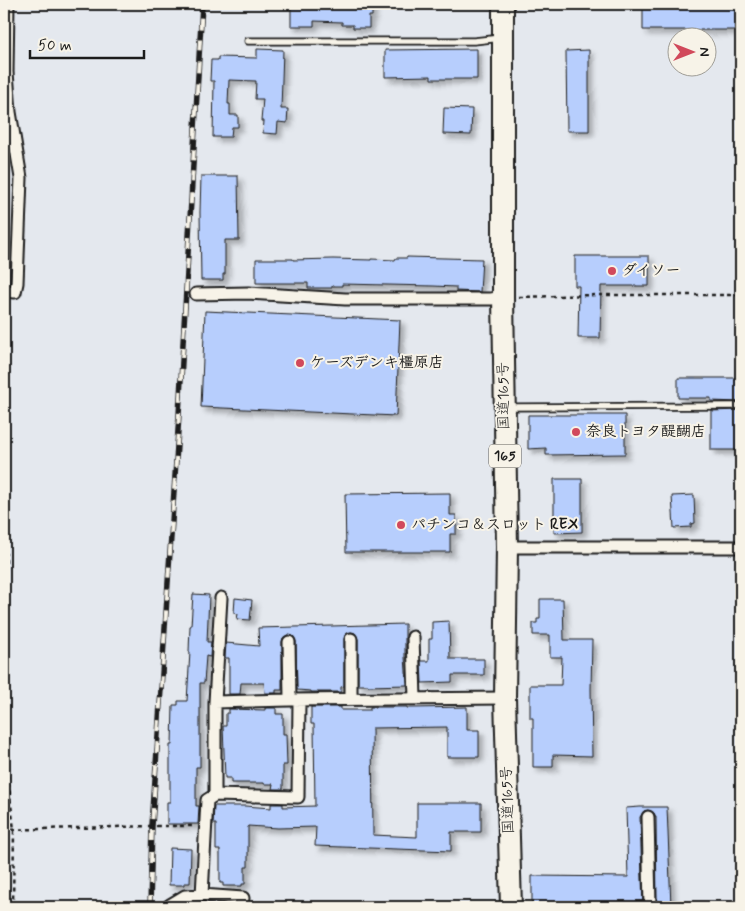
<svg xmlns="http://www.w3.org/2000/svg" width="745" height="911" font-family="Mynerve,'Klee One',sans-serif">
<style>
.building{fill:#b7cefd;stroke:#1c1c1c;filter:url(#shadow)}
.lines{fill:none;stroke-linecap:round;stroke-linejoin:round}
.service-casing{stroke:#1c1c1c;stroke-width:9}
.minor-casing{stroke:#1c1c1c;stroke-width:15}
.trunk-casing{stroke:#1c1c1c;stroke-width:24}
.path{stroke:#1c1c1c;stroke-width:2.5;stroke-dasharray:4 4;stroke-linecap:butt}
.service{stroke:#f7f3e8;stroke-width:5.5}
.minor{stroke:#f7f3e8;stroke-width:11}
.trunk{stroke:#f7f3e8;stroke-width:20}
.rail-casing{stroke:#1c1c1c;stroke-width:5.5}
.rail{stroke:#f7f3e8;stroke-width:4;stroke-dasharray:11;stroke-linecap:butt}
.poi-dot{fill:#d1495b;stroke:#f7f3e8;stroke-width:2}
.labels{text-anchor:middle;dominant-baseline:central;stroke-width:4;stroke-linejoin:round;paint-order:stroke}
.shield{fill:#f7f3e8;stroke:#5e5c59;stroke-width:1}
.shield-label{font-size:14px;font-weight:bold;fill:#1c1c1c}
.poi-label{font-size:15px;font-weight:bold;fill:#1c1c1c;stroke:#f7f3e8;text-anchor:start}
.street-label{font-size:15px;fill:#1c1c1c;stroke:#f7f3e8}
</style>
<defs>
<filter id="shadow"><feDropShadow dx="4.5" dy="4.5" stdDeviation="2.5" flood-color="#0004"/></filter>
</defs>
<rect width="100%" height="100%" fill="#e4e8ee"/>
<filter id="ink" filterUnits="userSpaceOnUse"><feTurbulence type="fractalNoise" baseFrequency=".02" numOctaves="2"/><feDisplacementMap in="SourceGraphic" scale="10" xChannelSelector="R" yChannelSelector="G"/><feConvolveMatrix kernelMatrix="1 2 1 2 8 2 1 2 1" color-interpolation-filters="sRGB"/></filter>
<g filter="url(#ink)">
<path class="building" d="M291,4h81v12h-3v12h-16v-3h-11v-3l-28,-1v5h-23z
M643,4h93v26h-93z
M257,49l26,1 -2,59h7l-1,14 -9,-1 -1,12 -14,-1 1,-12h-3l2,-22h-8l1,-18 -27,-1 -1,24h2v11h8v12h-6l-1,10h-18l1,-56h-4l1,-21h7v-3l39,1z
M477,49v30h-46v-3l-46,1v-27z
M589,50v81h-22l-1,-80z
M444,108l28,1 -1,26 -28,-1z
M201,176h37l1,64h-14v34h-2v6h-22l-1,-68z
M575,256h74v30h-48l-1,52h-22l1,-52h-4z
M407,257l75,2 -2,33 -24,-1v-4l-23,-1 -91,-2v2h-10v2h-24v-5h-52v-24h37v1l40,-1 38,1v-1l24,1 1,-2h11z
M205,311l195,9 -4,96 -195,-9z
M678,378h63l-1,24 -29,-1v-3h-33z
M740,410v40h-29v-39z
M528,415h97v39l-79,1v-7l-18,1z
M554,479h28v53l-28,1z
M450,493v22h6v19h-6v18h-104l-1,-58z
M694,495l1,28 -4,1v3l-17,1 -2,-32z
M193,594l16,1 -2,47h4l-1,15 -4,-1 -2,27h-4v84h-4v39h3l-1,18h-31v-22h3v-57h2l1,-40h5v-4h9l3,-49h-1l1,-26h1z
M235,598l17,2 -2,20 -13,-1 1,-5 -4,-1z
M540,599h23l1,41h28l-1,49 1,67 -39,-1v12h-20v-49h-3v-33h31l1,-28h-12v-22h-17v-12h4v-4h3z
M449,621l1,38h34v16h-32v7l-30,1 -1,-22h8v-22h3v-17z
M405,624v33l2,28 -39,1v-1h-10v-46l-3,-6 -4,-1 -6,3 -1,4v47l-3,1v5h-30v-1l-14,-1 -1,-49 -3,-5 -5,-1 -5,3 -1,4v48h-6v3h-11l-1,-10h-23l-1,11h-11v-36h-4l1,-15 33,3 -1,-18z
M311,707h30v3h29v-3h37v1h6l54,-1v23h12v27h-32v-30l-75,1 1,107 44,2v-34h64v29h-30v19l-136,-5 1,-19 -38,1 -30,-2v41h-3v17h-3v2h-19v-3h-3v-33h-4v-26h-3l1,-18h31l26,2v-4h12v3l32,-1 -1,-82h-3z
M265,708h11v6h7v20h3l1,31h-4v24h-11l1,-5h-9v-1h-33v-5h-6l-2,-52h3v-13h3v-4l36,1z
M640,807h27l4,100h-14l-1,-90 -2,-4 -6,-3 -4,1 -4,6 3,90h-111v-31l96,1 -2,-69z
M170,848l21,1 -1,34h-6v2h-15z"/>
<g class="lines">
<defs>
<path id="service" d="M248,41h226l27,-3
M509,407l230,-1"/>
<path id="minor" d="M4,291l11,1 2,-9 4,-105 -11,-66 -3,-40 1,-68
M196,294l52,-1 97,6h146l12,-2
M507,547h234
M221,598l-6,104v93l-8,5 -5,95 41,3 -1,9
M413,637l2,61
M351,639v60
M289,642l1,58
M215,702l75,-2 215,-2
M215,795l83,2 1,-97
M648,817l2,90
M170,907v-2l15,-9 17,-1"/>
<path id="trunk" d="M503,4v293l4,250 -2,151 6,209"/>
</defs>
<use href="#service" class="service-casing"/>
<use href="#minor" class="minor-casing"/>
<use href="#trunk" class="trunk-casing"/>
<path class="path" d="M519,297l77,-2h145
M4,431l2,137 -2,17
M4,743l10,87 -1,77
M4,830l148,-4h40"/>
<use href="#service" class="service"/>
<use href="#minor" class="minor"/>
<use href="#trunk" class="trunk"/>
<defs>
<path id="rail" d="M150,907l2,-81 27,-411 23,-411"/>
</defs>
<use href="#rail" class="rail-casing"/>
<use href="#rail" class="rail"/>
</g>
</g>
<g class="poi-dot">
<circle cx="612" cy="271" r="5"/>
<circle cx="300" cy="363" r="5"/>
<circle cx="576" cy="432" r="5"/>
<circle cx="401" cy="525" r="5"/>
</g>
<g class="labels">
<rect class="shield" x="489" y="444.5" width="32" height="23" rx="4"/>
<g class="shield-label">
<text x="505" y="456">165</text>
</g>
<g class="poi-label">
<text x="622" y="271">ダイソー</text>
<text x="310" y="363">ケーズデンキ橿原店</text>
<text x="586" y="432">奈良トヨタ醍醐店</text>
<text x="411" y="525">パチンコ＆スロット REX</text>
</g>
<g class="street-label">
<text transform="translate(504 396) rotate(-91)">国道165号</text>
<text transform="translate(508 800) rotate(-92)">国道165号</text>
</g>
</g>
<rect width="745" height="911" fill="none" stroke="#f7f3e8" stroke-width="20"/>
<rect x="10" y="10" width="725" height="891" fill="none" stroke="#1c1c1c" stroke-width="2" filter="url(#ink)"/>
<g transform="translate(692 52) rotate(90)"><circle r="24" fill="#f7f3e8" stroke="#9f9d96"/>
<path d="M0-4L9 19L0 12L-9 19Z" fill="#d1495b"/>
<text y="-8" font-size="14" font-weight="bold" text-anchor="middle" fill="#1c1c1c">N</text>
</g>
<path d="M30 50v8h114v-8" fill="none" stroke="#1c1c1c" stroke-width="2.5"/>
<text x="38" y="50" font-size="15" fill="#1c1c1c" stroke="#f7f3e8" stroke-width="4" paint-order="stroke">50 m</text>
</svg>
